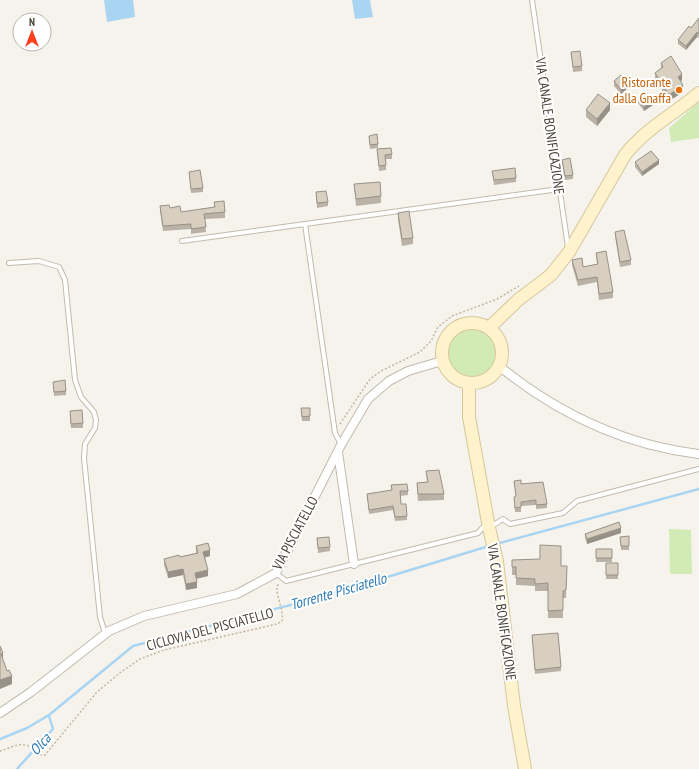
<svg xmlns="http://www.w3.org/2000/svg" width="699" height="769" font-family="'PT Sans Narrow',sans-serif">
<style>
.green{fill:#d2eab5}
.water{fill:#a9d4f2}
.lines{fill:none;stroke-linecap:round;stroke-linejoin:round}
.stream{stroke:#a9d4f2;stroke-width:2.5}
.lane-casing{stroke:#c2bbae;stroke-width:6}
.street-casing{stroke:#c2bbae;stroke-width:10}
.secondary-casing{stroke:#d6c79b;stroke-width:14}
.path{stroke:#c4b79f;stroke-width:1.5;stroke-dasharray:2 2;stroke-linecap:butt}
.lane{stroke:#fff;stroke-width:4}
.street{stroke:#fff;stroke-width:8}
.secondary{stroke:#fff3cd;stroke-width:12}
.wall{fill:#bab2a6}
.shaded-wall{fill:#979187}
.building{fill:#d8cfc1;stroke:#979187}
.food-dot{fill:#e8710a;stroke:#fff;stroke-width:1.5}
.labels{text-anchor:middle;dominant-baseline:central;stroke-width:4;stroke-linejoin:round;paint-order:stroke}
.food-label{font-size:14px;fill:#c56008;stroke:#fff;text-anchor:end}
.street-label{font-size:14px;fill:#4b4439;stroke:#fff}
.water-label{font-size:15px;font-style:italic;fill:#2e7ab2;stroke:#fff}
</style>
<rect width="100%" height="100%" fill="#f6f3ec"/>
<path class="green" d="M699,102v36l-28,4 -2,-14z
M448 353a24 24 0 1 1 48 0a24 24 0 1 1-48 0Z
M669,529l22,1 1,44h-22z"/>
<path class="water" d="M104,0h29l2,17 -28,5z
M352,0h18l3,17 -18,2z"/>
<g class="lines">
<path class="stream" d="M496,544l203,-55
M0,739l27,-11 22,-13 84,-69 192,-50 164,-50
M17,769l36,-40 -4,-13"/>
<defs>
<path id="lane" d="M532,0l36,247
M305,224l254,-35
M182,241l123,-17 30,209 6,11
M9,263l30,-2 20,6 6,13 10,100 6,17 13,15 2,8 -1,8 -10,16 -1,14 16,159 5,16
M276,573l10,8 192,-48 5,-6 6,1 14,-9 7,5 53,-11 14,-12 122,-32"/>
<path id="street" d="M499,366c58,47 125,79 200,88
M338,452l16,112
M0,713l31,-21 78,-61 35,-15 93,-22 39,-21 65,-128 27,-46 21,-18 19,-10 34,-10"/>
<path id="secondary" d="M442 353a30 30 0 1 1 60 0a30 30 0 1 1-60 0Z
M489,328l29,-28 33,-25 18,-23 56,-97c20,-26 49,-41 74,-62
M469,383v34l20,111 8,33 17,145 11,63"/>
</defs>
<use href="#lane" class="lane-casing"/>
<use href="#street" class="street-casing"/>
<use href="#secondary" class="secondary-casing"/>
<path class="path" d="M340,424l30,-45 11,-8 39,-19 11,-11 7,-14 14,-11 45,-17 22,-13
M0,751c8,-2 17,-8 25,-6 8,1 10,11 20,10l52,-63 24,-20 19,-13 24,-9 113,-26 5,-3c2,-12 -6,-23 -5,-35l2,-2"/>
<use href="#lane" class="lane"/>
<use href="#street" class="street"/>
<use href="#secondary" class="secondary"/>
</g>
<path class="wall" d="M699,18v20l-2,-1 -11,13 -8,-6v-4l13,-12z
M571,52l11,14v5l-9,1z
M661,63l21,17 -1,1 2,11 -14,9 -14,-22v-6l6,-5z
M614,81l14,7 -7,6 -7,-8z
M638,99l15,6 -9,6 -6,-8z
M586,110h24l-13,16 -11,-9z
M369,136l9,8v4l-8,1z
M377,149l15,5v5h-6v11l-7,1z
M562,160l11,15v4l-8,1 -3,-16z
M635,162l24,2 -17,12 -7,-9z
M492,171l24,7v4l-22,3z
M189,172l14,16v4l-12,1z
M354,184l27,12v7l-25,3z
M316,192l12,10v4l-11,2z
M214,202l11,10v6l-20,1 1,13 -15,2v-5l-28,2 -3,-20v-5l10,2 11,4 33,-5z
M398,213l15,25v6l-11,2 -4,-27z
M615,232l16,28v5l-11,2 -5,-31z
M596,253l17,39v6l-14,2 -2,-18 -19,4 -6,-21v-5l11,7 14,-3z
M53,382l13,9v4l-12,1z
M301,408l9,8v5h-8z
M70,415l13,8v5h-12z
M426,471l18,23v6l-26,1 -1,-11v-7l10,-1z
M514,481l7,3 26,20v4l-11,1v-4l-15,1v6h-6l-1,-15 2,-1z
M391,485l17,6v4l-8,1 1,8 6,12v4l-12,1 -2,-11 -24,4 -2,-20 24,-4z
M621,533l-34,11 -2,-6v-4z
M629,536v14h-8l-1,-13z
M317,538l13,9v4l-12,2z
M196,546l14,10 -5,1 3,19 -12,3 1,9 -11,2 -3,-15 -15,3 -4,-13v-6l16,-2 16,-4z
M596,549h16v13h-16z
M512,560l49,6h6l-1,32h-3v20h-15v-27h-13v-5l-19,-1v-10h-4z
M606,563h12v16h-12z
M532,635l29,32v4l-26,3z"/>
<path class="shaded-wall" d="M697,32v5l-11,13v-4z
M682,74v6l-4,4v-7z
M628,84v4l-7,6v-4z
M683,85v7l-14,9v-6z
M653,101v4l-9,6v-4z
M610,103v7l-13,16v-7z
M659,160v4l-17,12v-4z
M621,528v5l-34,11v-5z
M210,550v6l-7,2v-6z
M183,569v6l-15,3v-6z
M208,570v6l-13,3v-6z
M197,582v6l-11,2v-6z
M3,653v9l-2,-8z
M12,676v8l-12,5v-9z"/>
<path class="building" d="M699,18v16l-2,-2 -11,14 -8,-6 11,-14 2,2z
M580,51l2,15 -9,1 -2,-15z
M671,56l11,18 -4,3 5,8 -14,10 -14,-22 8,-6 -2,-4z
M621,75l7,9 -7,6 -7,-9z
M646,92l7,9 -9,6 -6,-8z
M598,94l12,9 -13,16 -11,-9z
M377,134l1,10 -8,1 -1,-9z
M391,148l1,6 -7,1 1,10 -7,1 -2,-17z
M651,151l8,9 -17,12 -7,-10z
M570,158l3,17 -8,1 -3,-16z
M515,168l1,10 -22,2 -2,-9z
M200,170l3,18 -12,1 -2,-17z
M380,182l1,14 -25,3 -2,-15z
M326,191l2,11 -11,1 -1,-11z
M224,201l1,11 -21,2 2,13 -15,2v-5l-28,2 -3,-20 9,-1 1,3 10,-2 1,6 34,-5 -1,-5z
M409,211l4,27 -11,1 -4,-26z
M624,230l7,30 -11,2 -5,-30z
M606,251l7,41 -14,2 -2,-17 -19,3 -6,-20 10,-2 1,9 15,-3 -2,-11z
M65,380l1,11 -12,1 -1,-10z
M301,408h9v8l-8,1z
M82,410l1,13 -12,1 -1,-13z
M439,470l5,24h-26l-1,-11 11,-1 -2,-11z
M521,480v4l22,-2 4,22 -11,1v-5l-15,2v5l-6,1 -1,-11 2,-1 -2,-15z
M407,484l1,7h-8l1,13h5l1,12 -12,1 -2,-11 -24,4 -2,-16 25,-4 -1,-5z
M619,522l2,6 -34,11 -2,-5z
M629,536v10h-8l-1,-9z
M329,537l1,10 -12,1 -1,-10z
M208,543l2,7 -7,2 5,18 -13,3 2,9 -11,2 -3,-15 -15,3 -4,-13 15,-4 1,2 18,-4 -2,-7z
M540,545l21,1v20h6l-1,24 -3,1v19l-15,1v-28l-13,1v-5l-19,-1v-11h-4v-7l28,-1z
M596,549h16v9h-16z
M606,563h12v12h-12z
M558,633l3,34 -26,3 -3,-35z
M0,646l3,7 -2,1 6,17 2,-1 3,6 -12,4z"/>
<circle class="food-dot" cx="679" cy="90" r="4"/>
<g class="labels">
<g class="food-label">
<text x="671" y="82">Ristorante<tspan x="671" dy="16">dalla Gnaffa</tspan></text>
</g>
<g class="street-label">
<text transform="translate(550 126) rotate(82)">VIA CANALE BONIFICAZIONE</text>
<text transform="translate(295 533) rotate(-62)">VIA PISCIATELLO</text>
<text transform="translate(502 612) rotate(82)">VIA CANALE BONIFICAZIONE</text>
<text transform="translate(210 629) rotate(-15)">CICLOVIA DEL PISCIATELLO</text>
</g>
<g class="water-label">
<text transform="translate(338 591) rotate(-16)">Torrente Pisciatello</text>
<text transform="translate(40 744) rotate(-48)">Olca</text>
</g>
</g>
<g transform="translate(32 32)"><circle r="19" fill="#ffffff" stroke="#b7b4b0"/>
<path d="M0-3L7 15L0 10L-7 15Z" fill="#fc3f1d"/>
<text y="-6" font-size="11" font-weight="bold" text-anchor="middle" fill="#4b4439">N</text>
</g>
</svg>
